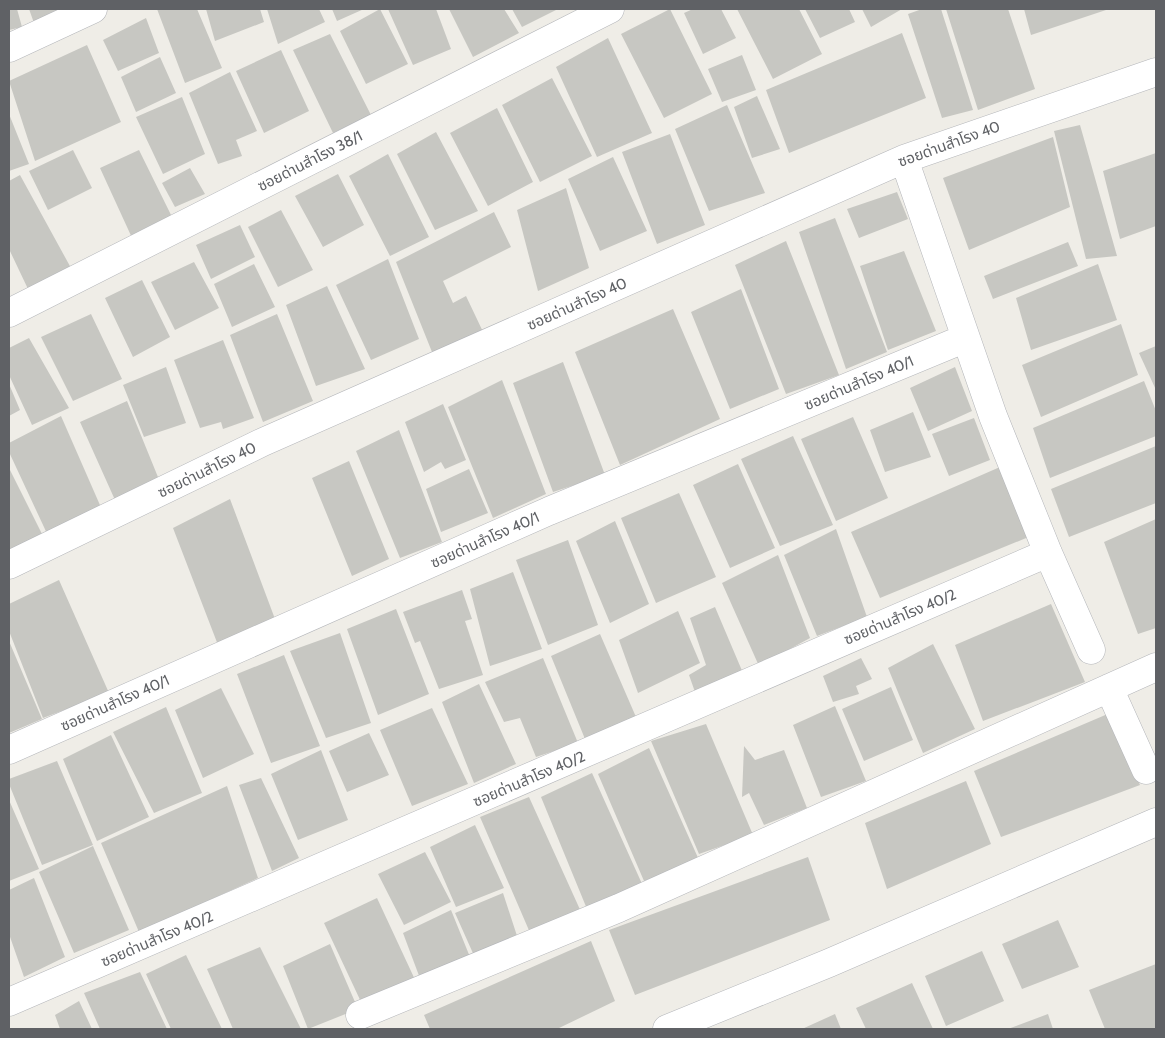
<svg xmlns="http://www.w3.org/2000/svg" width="1165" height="1038" font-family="Cabin,'Noto Sans Thai',sans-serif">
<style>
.building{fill:#c7c7c2}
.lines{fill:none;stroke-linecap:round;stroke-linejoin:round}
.street-casing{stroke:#b4b6ba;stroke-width:29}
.street{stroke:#fff;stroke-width:28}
.labels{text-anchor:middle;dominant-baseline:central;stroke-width:4.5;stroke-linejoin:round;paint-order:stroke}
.street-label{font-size:15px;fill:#5f6165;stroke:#fff}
</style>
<rect width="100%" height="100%" fill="#efede7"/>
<path class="building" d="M9,9h8l5,18 -13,3z
M29,9h38l-33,14z
M157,9h40l25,59 -37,15z
M206,9h54l4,13 -49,19z
M267,9h52l6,13 -47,22z
M332,9h32l-27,12z
M380,9l28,55 -42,20 -26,-53z
M388,9h48l15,40 -38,16z
M449,9h55l15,24 -46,24z
M512,9h46l-36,18z
M670,9l42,85 -48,24 -43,-84z
M693,9h28l15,29 -33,16 -19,-41z
M737,9h62l23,45 -49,25z
M805,9h44l6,13 -35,16z
M862,9h40l-31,18z
M922,9h19l32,101 -31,8 -34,-104z
M946,9h62l27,80 -57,21z
M1024,9h85l-78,26z
M146,18l13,35 -41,18 -15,-31z
M902,33l24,65 -137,55 -23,-63z
M330,34l41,81 -38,18 -40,-83z
M608,38l44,95 -55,24 -41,-90z
M87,45l34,77 -86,39 -26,-80z
M281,50l28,61 -45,22 -28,-62z
M742,55l14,35 -34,12 -14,-33z
M160,57l16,36 -40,19 -15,-35z
M230,72l27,59 -21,9 6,16 -24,8 -29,-71z
M552,78l40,78 -52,26 -38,-77z
M757,96l23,53 -28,9 -18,-51z
M182,97l23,57 -42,20 -27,-57z
M727,105l38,88 -56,18 -34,-82z
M497,108l36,74 -45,24 -38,-73z
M9,114l20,50 -20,7z
M1080,125l37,131 -31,3 -32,-128z
M436,132l42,79 -43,19 -38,-76z
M670,134l35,91 -48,19 -35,-92z
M1053,137l17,70 -101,43 -26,-72z
M73,150l19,38 -44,22 -19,-39z
M139,150l34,69 -40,21 -33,-72z
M1156,153v73l-36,13 -17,-68z
M388,154l41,83 -39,19 -41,-80z
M613,157l34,74 -47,20 -32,-72z
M190,168l15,26 -30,13 -13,-24z
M338,174l26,51 -41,22 -28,-51z
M20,175l51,93 -43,21 -19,-40v-68z
M566,188l23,80 -51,23 -21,-81z
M897,192l11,27 -49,19 -12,-29z
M281,210l32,60 -35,17 -30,-60z
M494,212l17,35 -68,34 10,22 13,-7 19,40 -51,21 -38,-95z
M835,218l52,134 -41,17 -47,-137z
M240,225l15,32 -44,22 -15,-34z
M786,241l53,134 -53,19 -51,-129z
M1068,242l10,24 -85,33 -9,-23z
M904,251l32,80 -48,19 -28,-84z
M388,259l31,80 -48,21 -35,-75z
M194,262l25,46 -44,22 -24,-48z
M254,264l21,43 -43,20 -18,-43z
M1098,264l19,56 -86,30 -15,-52z
M142,280l28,57 -37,20 -28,-59z
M327,286l38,83 -49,17 -30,-81z
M741,289l38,100 -49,20 -39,-97z
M673,309l47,110 -100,46 -45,-113z
M91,314l31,65 -49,22 -32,-64z
M277,314l36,87 -50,21 -33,-87z
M1121,324l17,51 -97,42 -19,-52z
M29,338l40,70 -37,17 -23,-50v-27z
M223,340l31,78 -31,11 -2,-7 -21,6 -26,-68z
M1156,346v44l-17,-37z
M563,362l42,113 -52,17 -40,-109z
M166,367l20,56 -42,14 -21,-52z
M955,367l17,44 -44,20 -18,-43z
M502,380l44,114 -53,24 -45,-111z
M1144,381l12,30v25l-106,42 -17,-50z
M9,384l11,26 -11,6z
M127,401l33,81 -45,18 -35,-78z
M443,404l23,56 -21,9 -4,-7 -17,10 -19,-50z
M913,412l18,45 -46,15 -15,-42z
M61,416l42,96 -53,28 -41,-88v-9z
M853,417l35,81 -52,23 -35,-82z
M974,418l16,42 -41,16 -17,-42z
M399,430l43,112 -42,16 -44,-107z
M793,436l40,89 -53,21 -39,-87z
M1156,446v57l-87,34 -18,-48z
M349,461l40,98 -37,17 -40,-98z
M738,464l37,84 -45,20 -37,-83z
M1000,467l31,69 -151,62 -29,-66z
M9,468l36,72 -36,18z
M469,469l19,44 -47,19 -15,-43z
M679,493l37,84 -60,26 -35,-85z
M230,499l45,120 -57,26 -45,-117z
M1156,519v109l-18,6 -34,-92z
M615,521l34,83 -39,19 -34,-82z
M836,529l31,88 -50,19 -33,-81z
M568,540l30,85 -50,20 -32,-85z
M778,555l32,83 -51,28 -37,-83z
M513,572l29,77 -52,17 -20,-77z
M59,580l50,113 -66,25 -34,-87v-27z
M462,590l10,29 -7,2 18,54 -44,14 -19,-48 -5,2 -12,-31z
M1051,604l34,78 -102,39 -28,-76z
M715,607l28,66 -48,19 -6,-17 17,-10 -16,-47z
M396,609l33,85 -51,21 -31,-86z
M678,611l22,52 -62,30 -19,-53z
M340,633l31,90 -45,15 -36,-87z
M600,634l36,83 -51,22 -34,-83z
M9,641l33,78 -33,14z
M933,644l42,85 -52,24 -35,-85z
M284,655l36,91 -49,17 -34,-89z
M543,658l35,85 -42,14 -16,-39 -16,4 -19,-40z
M861,658l11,21 -16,7 3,8 -26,8 -10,-26z
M479,684l37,80 -42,19 -32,-81z
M891,687l22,53 -49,21 -22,-52z
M221,688l33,66 -51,24 -28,-68z
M835,706l31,75 -45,16 -28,-72z
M166,707l36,86 -48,20 -41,-81z
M432,708l36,76 -56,22 -32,-76z
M1110,713l30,72 -139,52 -27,-66z
M706,724l47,111 -54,19 -48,-113z
M369,733l20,42 -42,17 -18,-41z
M111,735l38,82 -52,24 -34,-82z
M744,746l11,14 29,-10 23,58 -43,17 -15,-32 -7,4z
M649,748l50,112 -55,21 -46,-107z
M321,750l27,70 -50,20 -27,-66z
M57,761l36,84 -51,20 -33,-81v-5z
M592,773l51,113 -56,23 -46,-112z
M261,778l38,80 -27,13 -33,-86z
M966,781l25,63 -104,45 -22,-66z
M227,786l31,92 -119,54 -38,-89z
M529,797l53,117 -51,21 -51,-118z
M9,800l30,69 -30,12z
M475,825l29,63 -48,19 -26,-60z
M93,846l36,84 -55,23 -35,-81z
M425,852l26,50 -47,23 -26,-51z
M808,857l22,63 -195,75 -26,-65z
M34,878l31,79 -41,20 -15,-43v-44z
M503,893l16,49 -43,18 -21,-47z
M377,898l40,86 -55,20 -38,-81z
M451,910l21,52 -51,19 -18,-48z
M1058,920l21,47 -57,22 -20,-45z
M591,941l24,60 -58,28h-127l-6,-14z
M330,944l28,65 -50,20 -25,-63z
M260,947l41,82h-68l-26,-60z
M982,951l22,50 -58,25 -21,-50z
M186,955l36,74h-51l-25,-55z
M1156,964v65h-51l-16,-39z
M140,972l27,57h-67l-16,-36z
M912,983l21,46h-67l-10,-21z
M79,1001l13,28h-32l-5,-14z
M835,1014l6,15h-39z
M1048,1014l5,15h-45z"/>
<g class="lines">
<defs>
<path id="street" d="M9,48l84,-39
M904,159l89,257 55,137 43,97
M9,313l601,-304
M9,565l254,-123 641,-283 252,-87
M1109,688l37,82
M9,750l540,-239 417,-173
M9,1002l1039,-449
M360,1015l259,-107 537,-241
M667,1029l162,-66 327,-141"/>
</defs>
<use href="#street" class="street-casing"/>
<use href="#street" class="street"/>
</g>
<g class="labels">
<g class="street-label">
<text transform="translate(949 144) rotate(-20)">ซอยด่านสำโรง 40</text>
<text transform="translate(310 161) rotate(-27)">ซอยด่านสำโรง 38/1</text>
<text transform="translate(577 304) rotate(-24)">ซอยด่านสำโรง 40</text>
<text transform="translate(859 383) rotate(-23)">ซอยด่านสำโรง 40/1</text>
<text transform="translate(207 470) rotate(-26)">ซอยด่านสำโรง 40</text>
<text transform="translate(485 540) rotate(-24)">ซอยด่านสำโรง 40/1</text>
<text transform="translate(900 617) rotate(-23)">ซอยด่านสำโรง 40/2</text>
<text transform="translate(115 703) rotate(-24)">ซอยด่านสำโรง 40/1</text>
<text transform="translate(529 779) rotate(-23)">ซอยด่านสำโรง 40/2</text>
<text transform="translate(157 939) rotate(-23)">ซอยด่านสำโรง 40/2</text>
</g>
</g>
<rect width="1165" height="1038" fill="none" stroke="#5f6165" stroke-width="20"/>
</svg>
